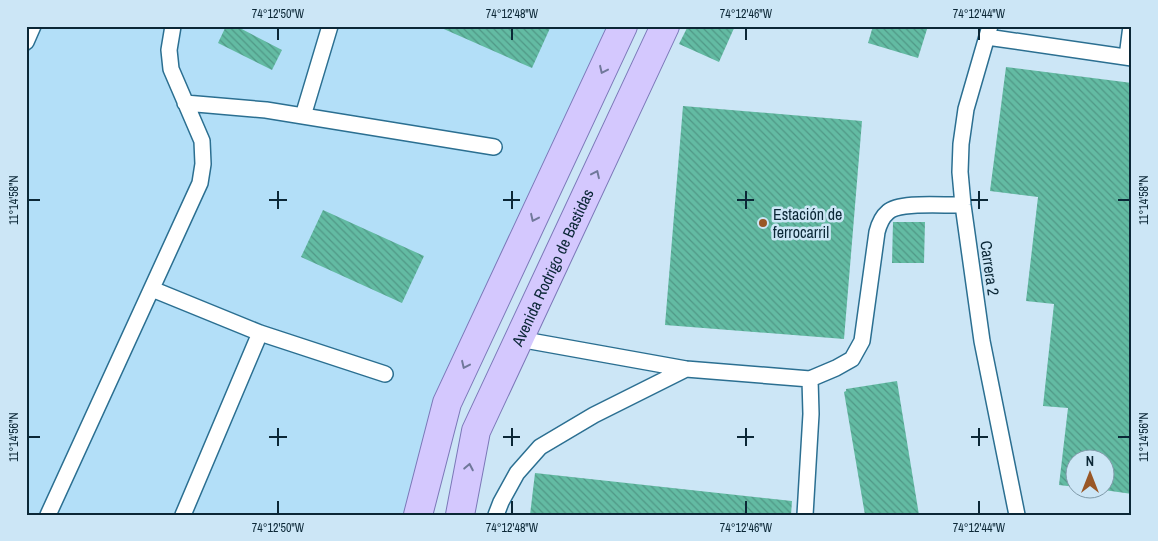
<svg xmlns="http://www.w3.org/2000/svg" width="1158" height="541" font-family="'Archivo Narrow',sans-serif">
<style>
.built{fill:#b3dff8}
.building{fill:url(#building-back-hatch)}
.lines{fill:none;stroke-linecap:round;stroke-linejoin:round}
.service-casing{stroke:#2b6f91;stroke-width:18}
.primary-casing{stroke:#7b78b8;stroke-width:30}
.service{stroke:#fff;stroke-width:15}
.primary{stroke:#d4c8fe;stroke-width:28}
.oneway{stroke:#70789a}
.ticks{fill:none;stroke:#0b2736;stroke-width:2}
.poi-dot{fill:#995726;stroke:#cce6f6;stroke-width:2}
.labels{text-anchor:middle;dominant-baseline:central;stroke-width:5;stroke-linejoin:round;paint-order:stroke}
.poi-label{font-size:16px;fill:#0b2736;stroke:#cce6f6;text-anchor:start}
.street-label{font-size:16px;fill:#0b2736;stroke:#cce6f6}
.neatline{fill:none;stroke:#0b2736;stroke-width:2}
.ticks-label{font-size:12px;text-anchor:middle;fill:#0b2736}
</style>
<defs>
<pattern id="building-back-hatch" width="6" height="6" patternUnits="userSpaceOnUse" patternTransform="scale(1.25)"><rect width="6" height="6" fill="#63bba3"/><path d="M-1 5l2 2M0 0l6 6M5-1l2 2" fill="none" stroke="#509886"/></pattern>
</defs>
<rect width="100%" height="100%" fill="#cce6f6"/>
<path class="built" d="M26,26h583l-195,489h-388z"/>
<path class="building" d="M226,26h10l46,24 -10,20 -54,-27z
M437,26h114l-19,42z
M688,26h47l-16,36 -40,-18z
M873,26h55l-10,32 -50,-15z
M1006,67l126,16v411l-42,-6h16v-30h-30v29l-17,-2 9,-77 -25,-2 11,-102 -28,-3 12,-104 -48,-6z
M683,106l179,15 -18,218 -179,-14z
M323,210l101,46 -22,47 -101,-46z
M893,222h32l-1,41h-32z
M897,381l22,134h-54l-21,-123 2,-1v-2z
M535,473l257,28 -1,14h-261z"/>
<g class="lines">
<defs>
<path id="service" d="M990,26l-24,83 -5,35 -1,28 3,33 19,136 35,174
M987,37l145,21
M26,42l7,-16
M1127,57l4,-31
M185,103l81,7 228,37
M303,116l27,-90
M152,289l108,44 125,41
M519,339l167,30 124,10 26,-11 16,-9 10,-18 15,-109c2,-8 5,-15 11,-20 12,-11 58,-6 75,-7
M48,515l152,-332 3,-19 -1,-23 -31,-72 -2,-19 4,-24
M183,515l77,-182
M496,515l5,-13 16,-29 23,-26 54,-32 92,-46
M805,515l6,-101 -1,-35"/>
<g id="primary">
<path d="M418,515l29,-112 176,-377"/>
<path id="s1" d="M460,515l16,-84 189,-405"/>
</g>
</defs>
<use href="#service" class="service-casing"/>
<use href="#primary" class="primary-casing"/>
<use href="#service" class="service"/>
<use href="#primary" class="primary"/>
</g>
<defs><path id="oneway-chevron" d="M-2-3.5L2.5 0L-2 3.5" fill="none" stroke-width="1.6" stroke-linecap="round" stroke-linejoin="round" transform="scale(1.25)"/></defs>
<g class="oneway">
<use href="#oneway-chevron" transform="translate(603 70) rotate(115)"/>
<use href="#oneway-chevron" transform="translate(596 174) rotate(-65)"/>
<use href="#oneway-chevron" transform="translate(534 218) rotate(115)"/>
<use href="#oneway-chevron" transform="translate(465 365) rotate(115)"/>
<use href="#oneway-chevron" transform="translate(469 467) rotate(-79)"/>
</g>
<path class="ticks" d="M278,28v12M512,28v12M746,28v12M979,28v12M278,191v18M512,191v18M746,191v18M979,191v18M28,200h12M269,200h18M503,200h17M737,200h17M971,200h17M1118,200h12M278,428v18M512,428v18M746,428v18M979,428v18M28,437h12M269,437h18M503,437h17M737,437h17M971,437h17M1118,437h12M278,501v13M512,501v13M746,501v13M979,501v13"/>
<circle class="poi-dot" cx="763" cy="223" r="5"/>
<g class="labels">
<g class="poi-label">
<text x="773" y="214">Estación de<tspan x="773" dy="18">ferrocarril</tspan></text>
</g>
<g class="street-label">
<text stroke="none"><textPath href="#s1" startOffset="266">Avenida Rodrigo de Bastidas</textPath></text>
<text transform="translate(990 268) rotate(82)">Carrera 2</text>
</g>
</g>
<rect width="1158" height="541" fill="none" stroke="#cce6f6" stroke-width="55"/>
<g transform="translate(1090 474)"><circle r="24" fill="#cce6f6" stroke="#7f9aa9"/>
<path d="M0-4L9 19L0 12L-9 19Z" fill="#995726"/>
<text y="-8" font-size="14" font-weight="bold" text-anchor="middle" fill="#0b2736">N</text>
</g>
<rect x="28" y="28" width="1102" height="486" class="neatline"/>
<g class="ticks-label">
<text x="278" y="18">74°12'50"W</text>
<text x="512" y="18">74°12'48"W</text>
<text x="746" y="18">74°12'46"W</text>
<text x="979" y="18">74°12'44"W</text>
<text transform="translate(14 200) rotate(-90)" y="4">11°14'58"N</text>
<text transform="translate(1144 200) rotate(-90)" y="4">11°14'58"N</text>
<text transform="translate(14 437) rotate(-90)" y="4">11°14'56"N</text>
<text transform="translate(1144 437) rotate(-90)" y="4">11°14'56"N</text>
<text x="278" y="532">74°12'50"W</text>
<text x="512" y="532">74°12'48"W</text>
<text x="746" y="532">74°12'46"W</text>
<text x="979" y="532">74°12'44"W</text>
</g>
</svg>
